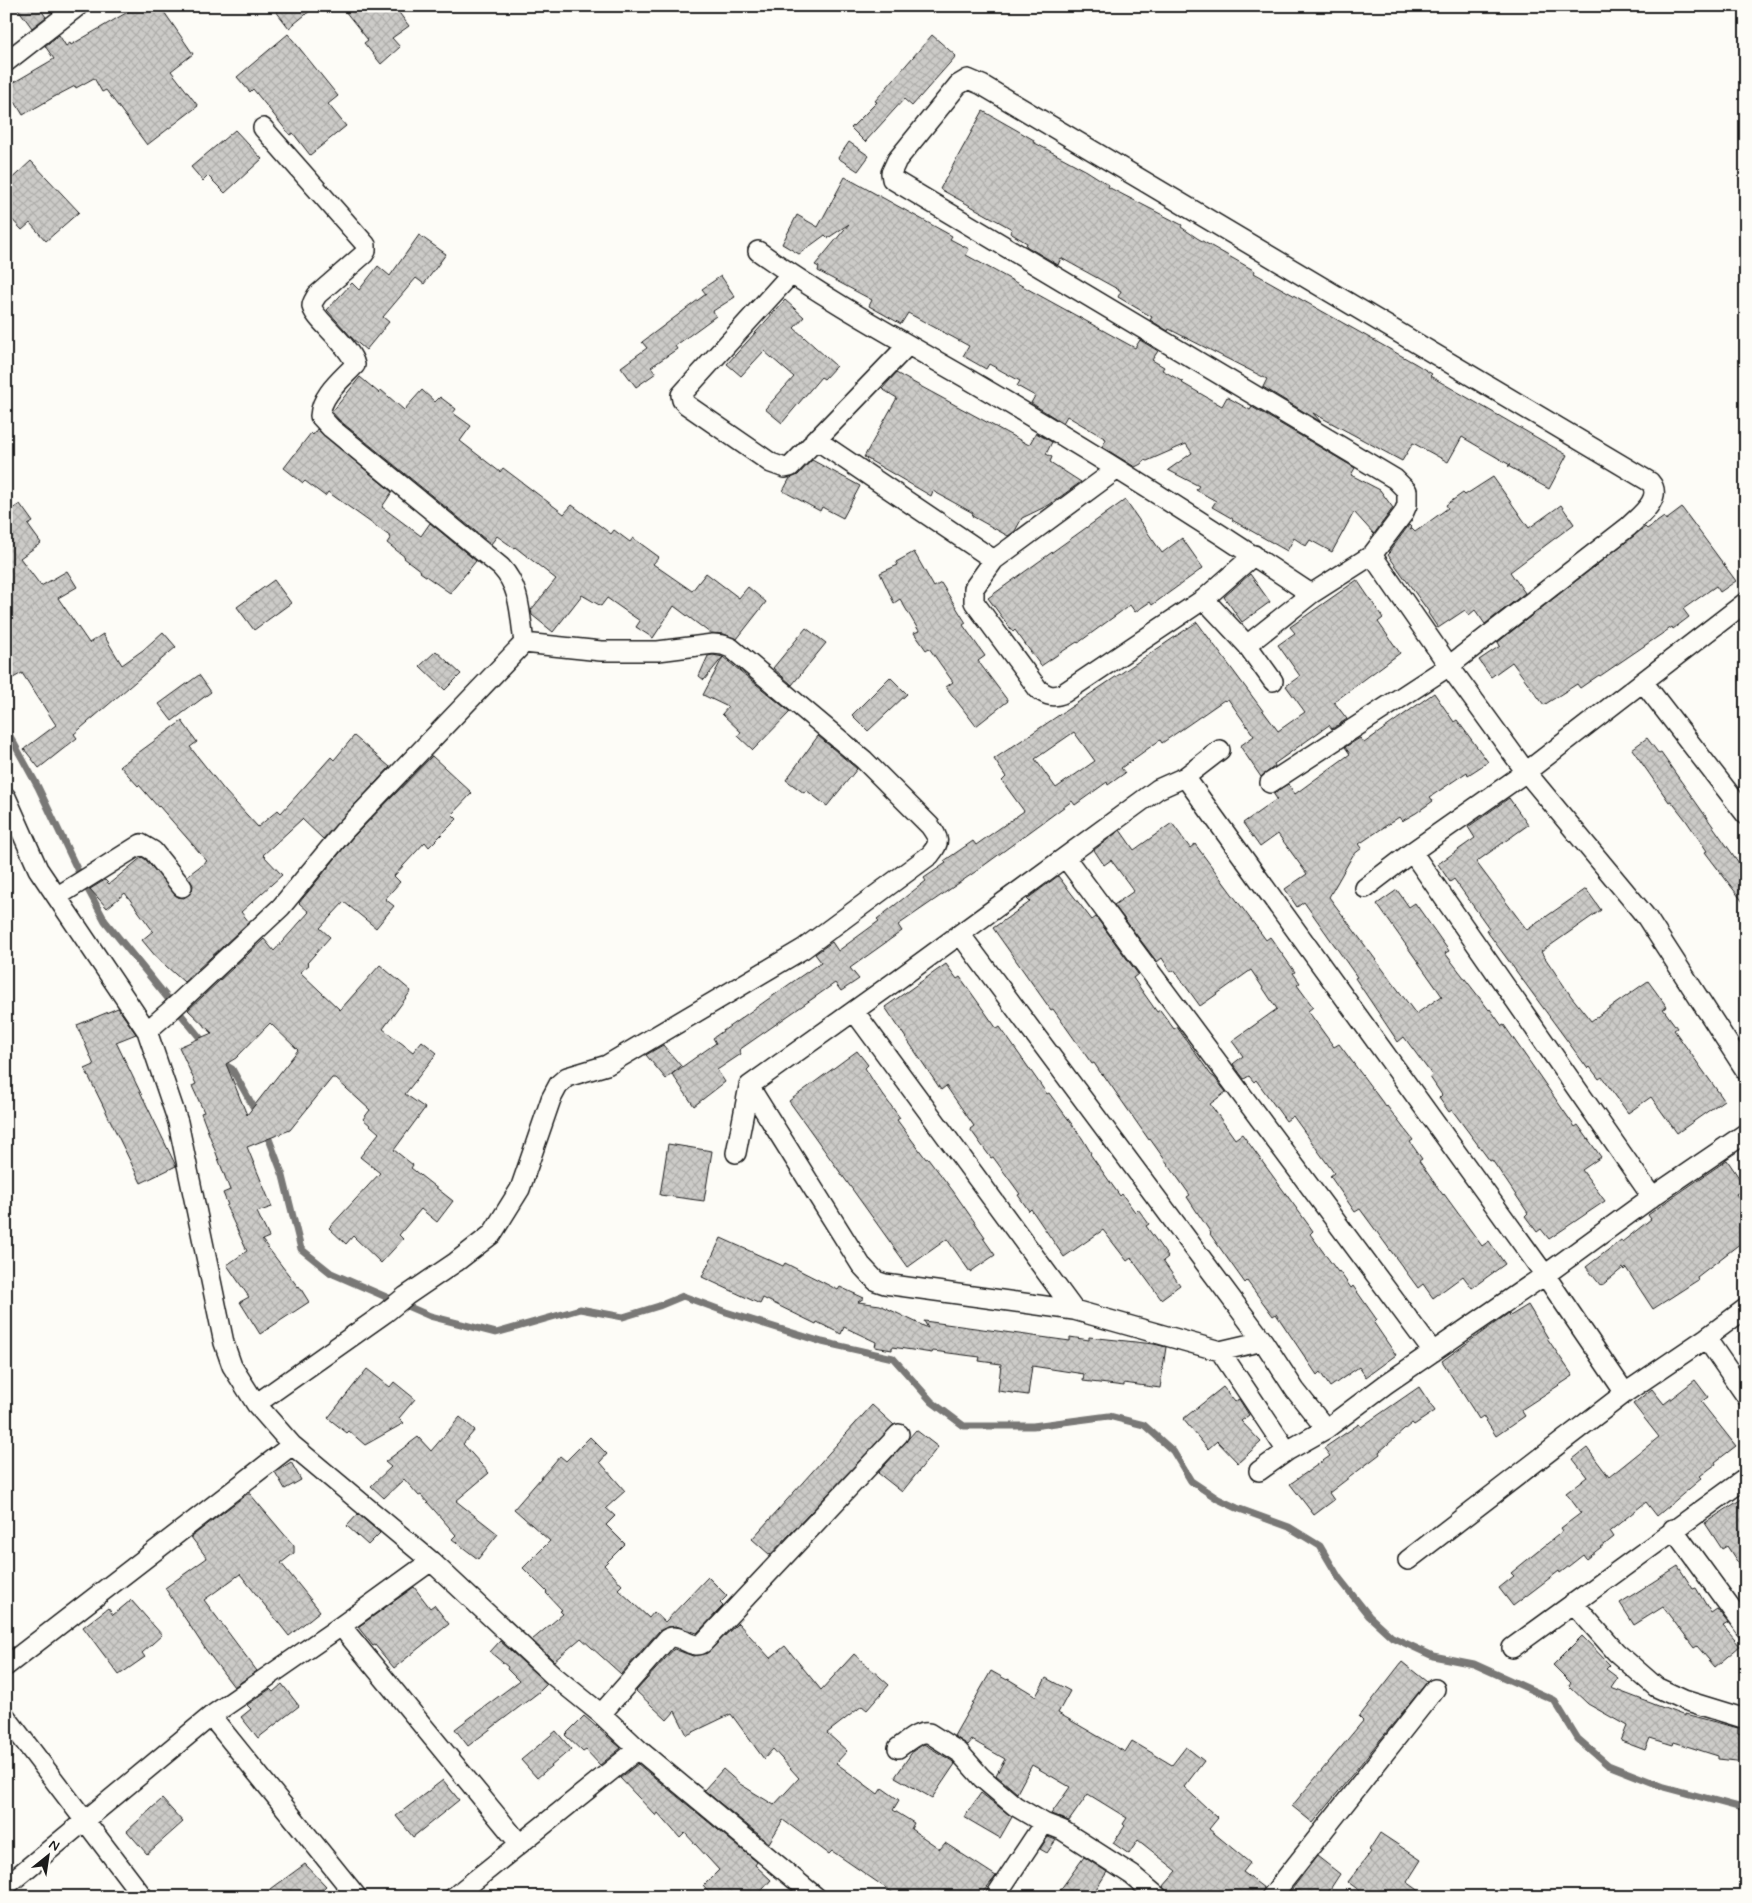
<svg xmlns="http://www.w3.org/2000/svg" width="1752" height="1903" font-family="Mynerve,sans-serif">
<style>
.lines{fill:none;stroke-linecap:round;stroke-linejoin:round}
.stream{stroke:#797876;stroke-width:7}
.building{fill:url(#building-cross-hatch);stroke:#1c1c1c;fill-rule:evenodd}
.street-casing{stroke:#1c1c1c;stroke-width:22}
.street{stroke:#fdfcf7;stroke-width:19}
</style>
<defs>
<pattern id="building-cross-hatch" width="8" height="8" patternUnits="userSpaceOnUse" patternTransform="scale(1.25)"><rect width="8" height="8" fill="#cccbc8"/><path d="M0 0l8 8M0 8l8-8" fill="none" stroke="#afaeab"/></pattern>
</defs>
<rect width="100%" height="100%" fill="#fdfcf7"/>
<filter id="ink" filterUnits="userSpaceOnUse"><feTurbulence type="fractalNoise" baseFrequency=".02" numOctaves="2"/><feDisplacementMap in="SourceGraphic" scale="10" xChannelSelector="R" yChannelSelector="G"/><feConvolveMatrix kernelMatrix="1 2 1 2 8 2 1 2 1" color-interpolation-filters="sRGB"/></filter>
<g filter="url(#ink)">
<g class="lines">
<path class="stream" d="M6,729l32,58 40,84 27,50 100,123
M220,1062l12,7 26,46
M266,1131l17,45 18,73 30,24 99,43 66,17 84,-24 43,8 36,-11 24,-10 43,16 96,30 71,16 39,44 32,24h69l76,-10 35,9 29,26 18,30 27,18 19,9 52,19 31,19 19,32 30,38 23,21 41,19 41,8 80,36 24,39 30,26 56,22 82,22"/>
</g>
<path class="building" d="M16,6h22l8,11 -14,11z
M138,6h22l33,48 -22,17 27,35 -51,39 -41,-55 -4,2 -8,-14 -18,10 -1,-2 -21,11 -31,18 -17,-28 48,-28 -9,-13 14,-11 7,11 4,-3 1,2z
M272,6h44l-27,22z
M341,6h53l15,20 -17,12 8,9 -19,17 -17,-21 4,-3z
M288,34l50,62 -10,8 18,22 -36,29 -17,-22 -3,2 -37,-46 -3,3 -13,-15z
M932,35l24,21 -44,50 -8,-7 -39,43 -14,-14 26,-26 -2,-1z
M983,111l30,17 21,12 -1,2 54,29 22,14 -1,2 74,38 -1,2 16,11 58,33 -1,2 162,91 16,10 -2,2 137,79 -18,34 -41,-23 2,-1 -48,-28 -14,25 -35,-19 -11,18 -89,-48 8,9 -58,-35 4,-8 -98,-50 -1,2 -18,-11 2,-3 -34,-20 3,-6 -60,-33 -3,7 -32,-19 1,-3 -17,-10 2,-4 -72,-40z
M235,130l27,29 -37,34 -17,-17 -5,5 -12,-14z
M849,142l20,14 -11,15 -20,-13z
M31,161l48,51 -33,29 -16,-18 -8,7 -16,-17v-29z
M845,177l107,59 -2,3 19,10 -3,6 169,93 5,-8 18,11 -6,9 12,7 -2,3 21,12 -1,1 40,23 5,-9 23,13 2,-3 103,61 -4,7 29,15 13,18 -19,26 -20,-22 -22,40 -22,-12 -4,6 -12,-8 -7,13 -55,-31 1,-1 -21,-12 4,-6 -20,-11 3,-4 -31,-16 24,-17 -6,-9 -39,17 -3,-1 -3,4 -6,3 -33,-20 4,-8 -39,-23 -4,7 -32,-20 4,-7 -18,-10 3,-5 -31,-17 -3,5 -23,-13 6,-10 -61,-33 -7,11 -32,-18 3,-6 -54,-29 1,-4 -4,-2 34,-41 -21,14 -3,-3 -26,19 -17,-10 15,-29 21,12z
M419,235l27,19 -22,30 -8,-6 -33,39 6,5 -23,28 -13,-11 -26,-29 25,-27 7,7 19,-24 12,10z
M721,276l14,21 -22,14 3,5 -41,30 2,3 -26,18 5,6 -20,14 -15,-20 26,-19 -5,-6 64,-48 -4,-5z
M785,300l19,17 -10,11 42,38 -12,13 -3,-2 -39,46 -17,-14 29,-32 -30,-26 -23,25 -14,-12z
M896,373l133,72 7,-12 16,9 -6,12 6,3 -2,5 31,20 -32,23 -27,13 -7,13 -7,5 -36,-20 1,-3 -40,-22 -2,5 -67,-39 33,-59 -15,-9z
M360,377l19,16 2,-3 23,20 18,-20 13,12 5,-5 16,12 -3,4 18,13 -11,15 40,31 3,-4 61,46 8,-9 39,29 3,-4 16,12 3,-4 26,19 -6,7 39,27 14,-18 33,25 9,-11 18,15 -29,37 -13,-5 -14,-1 -36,-27 -21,32 -17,-11 4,-6 -33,-23 -6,8 -19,-11 -29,37 -21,-17 -1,-5 25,-31 -41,-32 -1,1 -17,-12 -6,8 -152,-124 -7,-8z
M317,429l75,63 -10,15 39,29 9,-13 46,38 -26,32 -30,-21 1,-1 -17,-13 1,-1 -18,-14 4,-6 -63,-45 -3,4 -20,-15 -2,2 -19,-15 27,-35 2,2z
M812,460l48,26 -17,32 -21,-11 -2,4 -37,-20 7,-13 8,-3z
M1493,477l36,51 32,-23 13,19 -64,48 15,21 -40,31 -10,-14 -6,5 -4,-5 -27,18 -10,-15 1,-1 -41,-57 2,-2 -1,-1 20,-27 3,3 -2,2 2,-1 3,3 33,-24 -2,-3 17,-12 2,2z
M1125,500l37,53 20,-15 21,30 -51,37 -2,-3 -15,10 -5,-7 -52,38 -1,-1 -17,11 -19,13 -26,-36 -2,2 -25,-34z
M20,504l13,18 -5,3 13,18 -21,15 21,28 26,-15 10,16 -19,11 31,45 14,-9 19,31 21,-15 20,-18 13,15 -102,87 3,4 -38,30 -15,-19 32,-24 -34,-52 -16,9v-169z
M1682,508l54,73 -16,11 -4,-6 -33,23 6,8 -16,12 -1,-2 -72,49 -1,-1 -19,13 -3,-4 -33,21 -32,-43 -21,15 -12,-17 21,-14 -2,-4 147,-115 2,2 17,-12 2,3z
M914,552l20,35 7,-4 25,40 -3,2 22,31 -7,5 30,40 -32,25 -30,-39 7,-5 -24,-34 -3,2 -12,-17 5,-2 -19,-32 -6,4 -14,-30 18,-8 -2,-3z
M1250,574l20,28 -28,20 -18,-25z
M274,580l17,23 -37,27 -17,-23z
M1357,580l26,38 -5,4 22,31 -66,49 13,17 -15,10 -3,-4 -55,39 1,2 -14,11 -21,-31 14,-10 -26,-37 -3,2 -1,-1 -62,43 -2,-3 -39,28 4,5 -17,12 -1,-3 -32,23 -3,-4 -97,71 -77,53 4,6 -52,37 9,11 -18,12 -6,-8 -96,67 2,4 -24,16 8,12 -31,24 -22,-32 44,-31 -3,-5 108,-76 -6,-8 17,-12 6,9 41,-30 -2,-2 49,-38 -2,-3 22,-15 -2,-2 29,-20 3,4 48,-34 -22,-30 4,-4 -12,-18 203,-137 81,109 27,-19 -19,-26 14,-10 -22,-31 17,-12 -5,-6zM1074,732l21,29 -39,27 -21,-29z
M806,628l20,15 -34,42 -19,-17z
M436,651l25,23 -16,16 -25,-24z
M713,655l10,2 -19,23 -5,-4 9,-20z
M723,657l67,55 -37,38 -15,-14 3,-4 -19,-18 6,-7 -25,-12z
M199,675l12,17 -39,29 -13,-17z
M890,677l17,17 -39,37 -16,-16z
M1434,693l20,29 3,-2 31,42 -20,13 -1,-3 -37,25 3,4 -17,12 -14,8 -3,-4 -40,27 3,4 -9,7 -24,42 87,117 26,-18 -65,-92 20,-14 12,17 6,-4 34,48 -4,2 44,57 1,-1 12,17 2,-1 71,102 3,-2 23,32 -19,13 23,31 -56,38 -8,-10 -4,3 -12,-16 3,-3 -36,-53 -2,1 -38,-51 -3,2 -10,-14 3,-3 -12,-18 2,-2 -28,-38 -6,5 -43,-64 2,-1 -53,-75 -7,5 -12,-18 22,-15 -29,-40 -18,13 -17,-24 34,-24 -4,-6 15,-9 7,10 55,-40 -5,-7 15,-9 4,5z
M182,721l15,21 -7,5 35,44 33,36 20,-17 3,3 50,-56 3,3 20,-24 36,31 -67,72 -21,-20 -39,36 19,20 -41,37 8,10 -65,60 -27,-24 -15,-18 11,-9 -28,-38 -18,15 -17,-19 15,-9 4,4 33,-27 4,3 32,37 6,1 8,-7 1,-6 -6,-9 20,-15 -48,-55 -1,1 -19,-22 -1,1 -18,-20z
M818,736l39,33 -30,37 -21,-16 -2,3 -18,-13z
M1647,738l12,16 2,-1 85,120v33l-41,-54 2,-1 -22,-32 -14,-18 -2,1 -37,-53z
M432,756l40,37 -20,21 5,5 -28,28 -4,-5 -31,34 6,6 -15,17 9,7 -18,22 -32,-26 -24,26 10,9 -23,26 2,2 -9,7 40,38 40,-45 31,26 -28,38 30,23 9,-11 15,12 -32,41 20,14 -31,42 19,15 -2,3 42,33 -16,21 -16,-13 -22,26 4,4 -22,24 -28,-27 -7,8 -17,-16 51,-55 -20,-16 19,-24 -16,-14 7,-9 -35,-32h-3l-42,52 -43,17 25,60 -15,5 12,25 -7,3 36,47 1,-1 10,16 -49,32 -20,-32 9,-5 -22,-32 20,-14 -21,-45 2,-1 -5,-12 7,-3 -29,-77 3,-1 -12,-26 4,-2 -17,-37 33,-14 -24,-23 76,-71 10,12 35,-39 -10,-9 53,-65zM270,1023l28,27 -51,65 -21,-51 10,-6z
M1509,798l19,27 -52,37 51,68 59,-41 15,21 -60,42 30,44 20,25 57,-40 19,26 -4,2 14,19 -3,2 50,70 -47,33 -26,-36 -23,16 -26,-36 -3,2 -9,-12 -2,2 -102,-139 3,-2 -35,-49 -4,3 -12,-18 37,-26 -7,-11z
M1172,823l18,25 5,-4 71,96 4,-3 25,35 -2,1 7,10 -3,2 16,22 -5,4 26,36 5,-3 47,63 1,-1 15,20 11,14 -3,2 12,17 -3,2 24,34 1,-1 38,52 7,-5 16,23 -33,24 -9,-12 -30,22 -10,-14 -5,4 -58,-79 -5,3 -25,-36 4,-3 -41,-57 -7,5 -30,-41 -2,2 -5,-6 -5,3 -11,-15 10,-8 -11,-15 45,-32 -26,-39 -51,36 -26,-36 -3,2 -9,-14 -5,4 -43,-57 20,-14 -23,-31 -7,5 -10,-15 26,-20 14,20z
M1058,876l34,44 4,-3 42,57 -5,4 24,34 3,-2 14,19 3,-2 34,48 3,2 12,15 -16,12 25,35 7,-5 71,97 -3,3 28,38 1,-1 12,17 2,-2 24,34 -3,3 22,32 -30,22 -7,-10 -29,20 -10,-15 -3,3 -41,-61 -3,2 -26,-35 -2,2 -35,-49 1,-1 -24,-36 3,-2 -40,-56 -1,1 -46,-66 -1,1 -8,-12 -2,1 -39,-55 -2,1 -58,-82 37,-26 -3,-3z
M946,964l11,15 3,-2 37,52 3,-2 47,67 2,-1 33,45 9,15 -1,1 30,42 2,-2 13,18 3,-3 11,15 -3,2 22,31 -5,4 17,24 -19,14 -30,-41 -4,3 -24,-31 -39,27 -33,-48 -2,2 -11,-16 2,-1 -27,-37 -2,1 -21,-29 4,-3 -28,-40 -5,4 -56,-83z
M118,1008l18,26 -20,8 60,124 -35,17 -56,-114 9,-4 -17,-40z
M663,1045l18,21 -15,13 -20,-24z
M857,1051l11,14 -3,3 10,16 25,34 -3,2 29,39 2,-1 25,33 32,46 -2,1 12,17 -25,17 -23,-33 -39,28 -119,-166z
M668,1144l44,7 -8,50 -44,-6z
M1727,1160l19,28 -10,6 10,13v32l-49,38 1,3 -45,29 -27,-41 -2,2 -1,-2 -22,18 -15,-19 35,-27 1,2 29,-23 -3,-4 15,-11z
M721,1238l62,28 2,-3 53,27 2,-3 24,11 -6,4 22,3 48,23 -4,-7 146,20v-4l19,3v-3l65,7 12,3 -6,41 -36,-5v3l-41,-5 1,-7 -52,-8 -4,29 -30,-4 3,-27 -22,-3 1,-4 -47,-6 -1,2 -40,-6v3l-17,-3 1,-5 -32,-15 -3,7 -24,-12 -1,2 -53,-26 -3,6 -58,-27z
M1528,1305l20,33h-1l26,38 -52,34 4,6 -29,20 -13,-20 -4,3 -37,-58 67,-48 1,3z
M367,1369l23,18 4,-5 21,17 -16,19 5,5 -39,22 -16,-14 -2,2 -19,-15z
M1695,1380l13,17 -7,5 35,44 -21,16 1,2 -16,12 2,2 -45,38 -11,-14 -36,29 4,6 -28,22 -3,-4 -23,18 -1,-2 -46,35 -14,-18 15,-12 -3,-3 52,-42 -2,-3 20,-15 -15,-20 21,-16 -14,-18 14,-11 22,29 50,-40 -26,-33 19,-15 12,15z
M1223,1387l12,15 4,-3 10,16 -8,6 20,21 -23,21 -21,-22 -9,8 -25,-30z
M1419,1387l16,24 -21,14 -2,-2 -33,29 1,2 -51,39 5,7 -20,15 -24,-31 40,-28 -6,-8 35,-24 2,3z
M872,1405l22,20 -124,130 -18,-16z
M460,1417l15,13 -12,14 26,29 -33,28 42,33 -20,25 -26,-20 4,-4 -35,-40 -2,1 -15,-17 -20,19 -13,-12 20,-19 -6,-5 33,-25 13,14z
M916,1430l22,17 -36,45 -24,-19z
M590,1437l17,17 -7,8 25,29 -19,17 9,8 -9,9 19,19 -21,21 18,20 -4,4 31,29 5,-6 11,10 43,-45 19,19 -7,7 3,3 -26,27 -21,-7 -9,1 -8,4 -38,43 -40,-36 -27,23 -22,-21 31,-26 -3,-3 2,-1 -16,-17 1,-1 -24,-24 27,-27 -36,-32 46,-53 6,5z
M291,1462l10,18 -16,9 -10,-17z
M247,1494h3l44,52v7l-13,10 39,48 -31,25 -49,-62 -36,26 53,71 -23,16 -28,-37 -41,-62 42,-30 -16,-21z
M1746,1496v79l-19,-29 -5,3 -17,-26z
M358,1514l22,19 -12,12 -21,-19z
M1678,1566l15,23 3,-1 15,25 6,-4 11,14 -5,3 17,20 -25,21 -18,-21 -3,2 -31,-41 -29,18 -14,-22z
M414,1587l16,21 4,-3 15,19 -55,44 -19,-23 -2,1 -15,-19z
M131,1600l31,35 -20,18 3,4 -26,18 -36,-48 25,-19 5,7z
M738,1623l32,35 15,-12 36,44 33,-36 35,31 -22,25 -5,-4 -35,27 20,18 -11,12 42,31 4,-6 17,12 -6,10 21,13 -3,6 29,20 5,-6 51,33 -17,21h-80l-67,-46 -3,3 -46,-34 -14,23 -65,-53 19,-21 17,15 34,21 25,-27 -26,-29 -9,10 -33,-45 -44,21 -12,-24 -8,9 -31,-29 38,-42 19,7 14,-3z
M1582,1636l28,29 -4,4 12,9 -7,10 74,28v-2l53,14v5l8,3v26l-28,-3v-3l-44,-14 -1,3 -23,-7 -5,12 -24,-9 6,-15 -39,-22 -19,-18 2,-3 -18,-18z
M500,1641l47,43 -8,8 -71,54 -13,-17 64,-48 -12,-12 1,-2 -18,-15z
M1402,1662l25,20 -114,141 -21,-17 71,-85 -4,-4z
M991,1671l16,9 1,-1 28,17 10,-18 24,13 -12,22 67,39 7,-11 40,24 14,-18 18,14 -20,26 34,31 -9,11 41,34 -7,9 21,16 -4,9h-91l-1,-4 -5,-6 14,-16 -39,-31 -9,14 -16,-11 12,-17 -2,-2 4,-6 -39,-24 -19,27 -18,-7 19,-27 -38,-22 -15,28 -21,-18 9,-16 -33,-19 -4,5 -14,-9z
M282,1684l17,22 -41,32 -17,-21 10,-8 -4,-4 23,-16 3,3z
M584,1716l37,32 -21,17 -14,-15 -3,2 -18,-17z
M556,1731l15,18 -34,29 -16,-18z
M924,1744l28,17 3,3 -23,34 -37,-21 18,-26z
M638,1764l119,98 -2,3 16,15 -15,17h-43l-10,-11 16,-16 -34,-37 -5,5 -22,-25 -2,3 -36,-38z
M443,1780l16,20 -46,37 -17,-21z
M981,1793l31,24 -12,21 -36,-21z
M162,1799l21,23 -36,32 -20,-23z
M1380,1833l41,27 -14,22 21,15h-60l-20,-15 23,-30 -2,-2z
M1048,1837l8,3 -9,13 -7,-4z
M1317,1856l23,18 -15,23h-39z
M1084,1857l23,15 -16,25h-36z
M305,1864l21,22 -12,11h-54z"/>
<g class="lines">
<defs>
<path id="street" d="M6,62l72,-56
M758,251c67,48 139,87 210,128 116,68 231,140 343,215l61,-39 77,111 77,106 121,146 99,153
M791,274l-110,121 1,5 5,5 84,58 14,5 5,-1 118,-122
M815,439l179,121 -20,28v14l64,87c9,7 16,9 26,4l140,-94 50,-44
M994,560l122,-90
M1204,599l43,46 26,36
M1247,645l64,-51
M1643,682l103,133
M1185,777l35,-27
M1270,783l179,-117 179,-139c11,-11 36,-29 22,-45l-668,-397 -14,-6 -10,6 -61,75 -6,13 1,6 503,300 12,12v14l-4,9 -31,41
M6,797l32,72 109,162 23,-20 111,-104 63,-76 180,-188c-4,-27 -3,-55 -23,-76l-170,-139 -11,-12c1,-21 22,-37 35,-51 -4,-20 -42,-46 -43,-59 0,-4 3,-7 5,-11l47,-41 2,-3v-6l-103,-117
M1412,852l240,345
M1065,857l368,495
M1365,888l47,-36 114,-80 220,-170
M58,896l83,-52 12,7 29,36
M960,934l303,407 32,49 31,39
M854,1011l220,299
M147,1031l31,91 46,221 8,23 24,38 36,41 139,116 123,115 47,38 37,35 178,148
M749,1086l112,179 15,16 9,3 189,26 146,41 43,-10
M736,1153l13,-67 151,-108 258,-189 27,-12 360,498 107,-78 94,-64
M1706,1338l40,58
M1220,1351l67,100
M256,1404l129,-91 21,-17 50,-34 36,-28 28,-45 31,-90 8,-15 8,-7 40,-12 196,-116 127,-94c11,-13 9,-16 0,-29l-66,-66 -133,-112 -8,-3 -10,-1 -55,7h-57l-77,-8
M1259,1471l28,-20 39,-22 60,-45 159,-109 80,118
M1673,1529l73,100
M1408,1560l217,-167 81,-55 40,-30
M1573,1603l43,49 40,35 28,13 62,19
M341,1626l178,217
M1512,1648l234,-170
M6,1666l286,-221
M601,1714l66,-75c12,-8 24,12 36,4l196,-209
M211,1716l146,181
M6,1717l137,180
M898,1748c9,-6 20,-17 31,-15l30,19 23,26 33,28 29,17
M6,1886l205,-170 130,-90 90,-65
M454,1897l184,-148
M995,1897l49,-74 18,7 70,45 26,22
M1271,1897l164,-208"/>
</defs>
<use href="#street" class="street-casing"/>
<use href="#street" class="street"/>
</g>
</g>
<rect width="1752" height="1903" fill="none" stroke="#fdfcf7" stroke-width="25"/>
<rect x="12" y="12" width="1727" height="1878" fill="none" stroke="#1c1c1c" stroke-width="2" filter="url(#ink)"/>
<g transform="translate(48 1856) rotate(30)" stroke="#fdfcf7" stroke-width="4" paint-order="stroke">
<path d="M0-4L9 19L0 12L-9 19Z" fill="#1c1c1c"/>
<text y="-8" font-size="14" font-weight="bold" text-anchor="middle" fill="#1c1c1c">N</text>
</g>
</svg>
